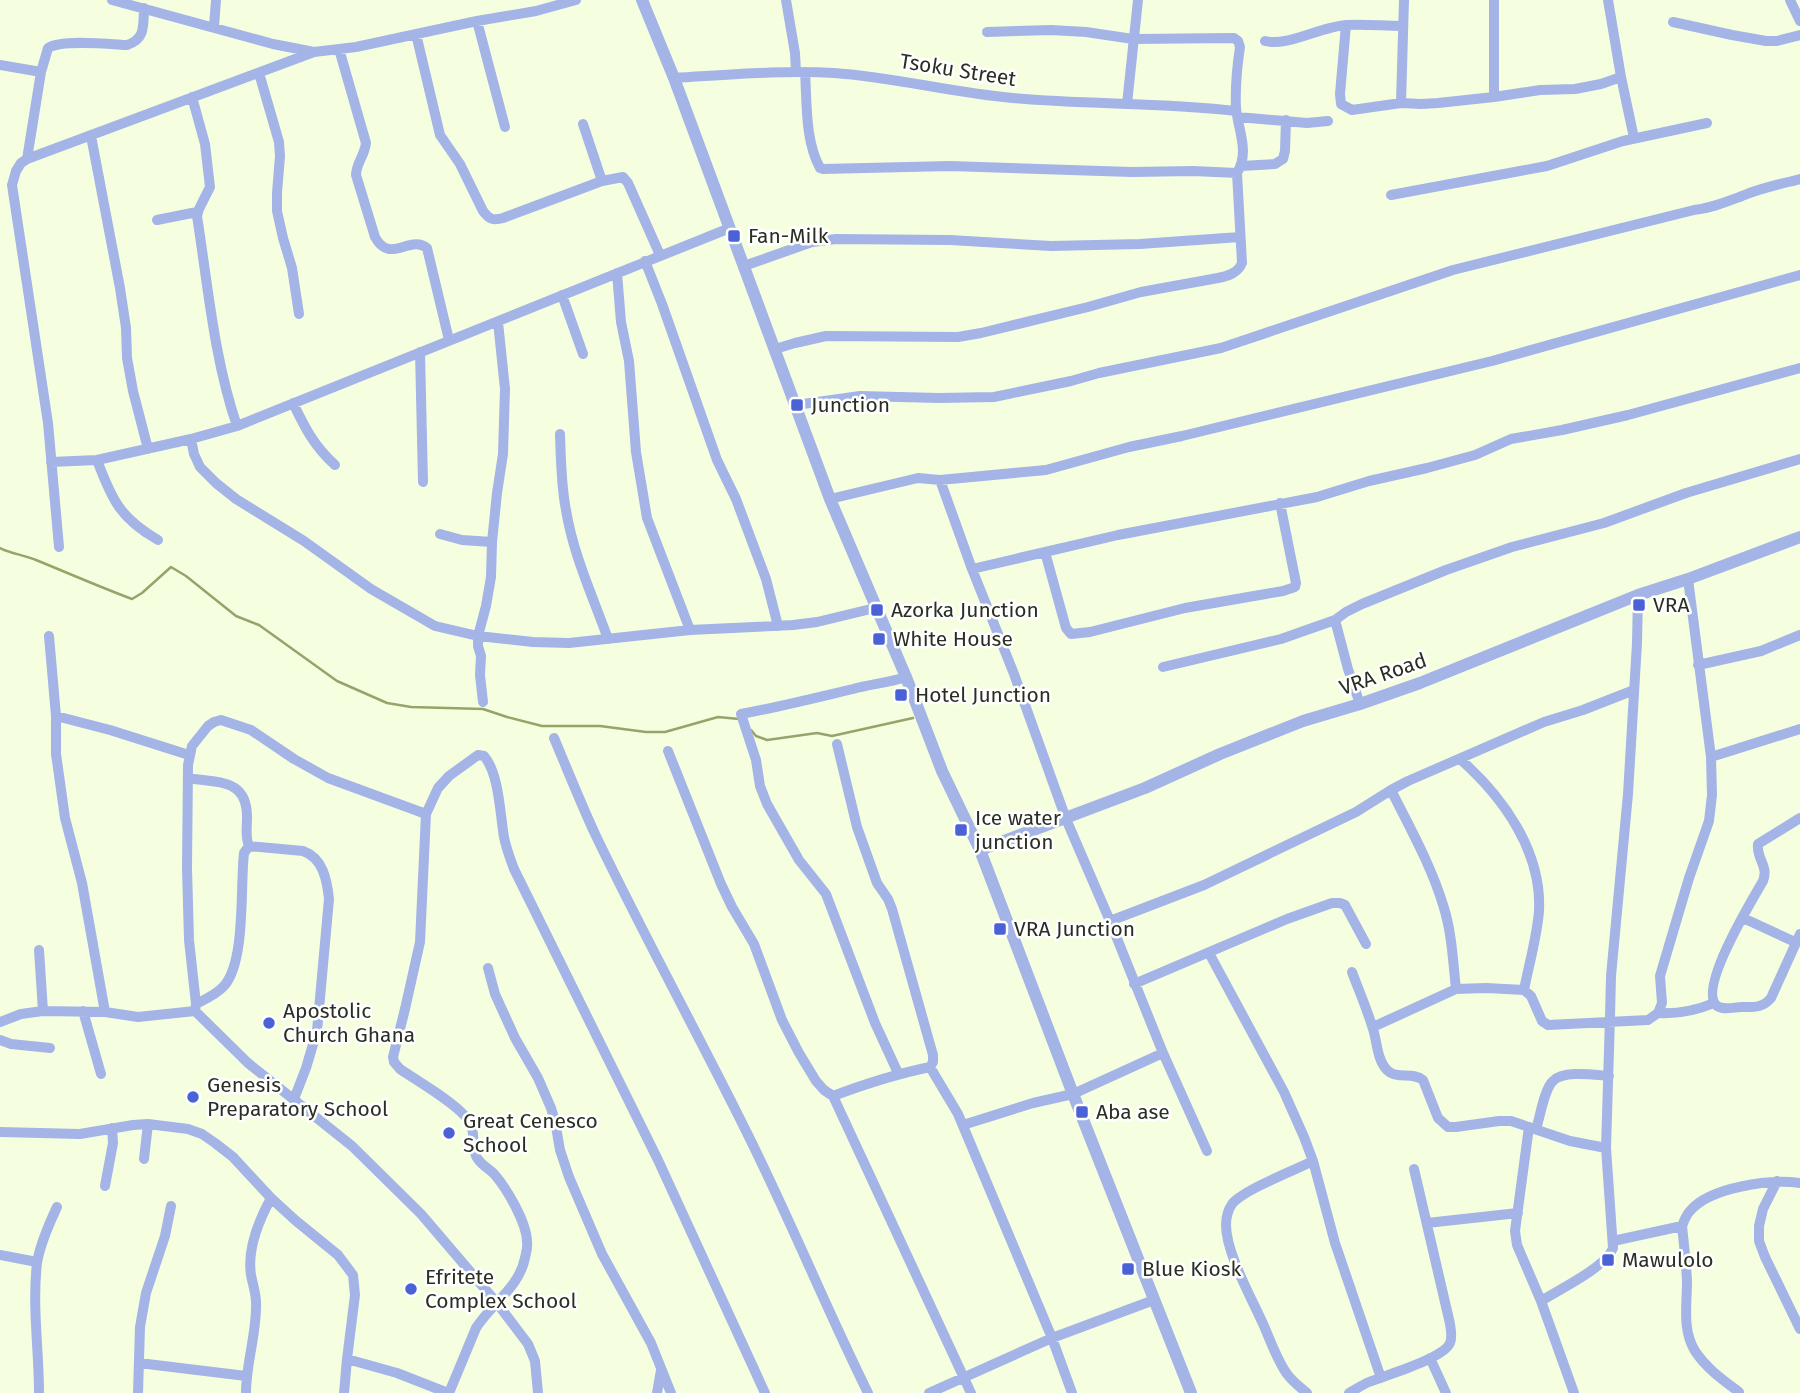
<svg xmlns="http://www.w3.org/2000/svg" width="1800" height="1393" font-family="'Fira Sans',sans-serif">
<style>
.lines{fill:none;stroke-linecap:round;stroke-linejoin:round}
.stream{stroke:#95a569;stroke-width:2.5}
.minor{stroke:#a4b4e7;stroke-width:10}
.tertiary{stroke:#a4b4e7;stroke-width:12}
.poi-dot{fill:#4b61d6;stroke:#fff;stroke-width:2.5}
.labels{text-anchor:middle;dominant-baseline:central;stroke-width:5;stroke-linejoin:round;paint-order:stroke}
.street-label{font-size:21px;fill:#2b2f23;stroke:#fff}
.poi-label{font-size:21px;fill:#2b2f23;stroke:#fff;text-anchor:start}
</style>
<rect width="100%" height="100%" fill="#f5ffe0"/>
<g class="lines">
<path class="stream" d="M0,548c12,6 24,7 36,12 32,13 64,27 96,39l10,-6 29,-26 15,9 50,40 23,9 78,56 50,22 24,4 72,2 24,8 35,9h58l46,6h19l53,-15 21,2
M751,730l5,6 11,4 50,-7 15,3 81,-18"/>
<path class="minor" d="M112,0l161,44 41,8 42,-5 121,-26 59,-10 40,-11
M786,0l9,53 1,19
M1494,0v97
M1608,0l13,77 13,61
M1790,0l10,21
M477,21l28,106
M1673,22l59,13 34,6h11l23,-6
M1346,25l-6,69 1,10 11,6 49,-7 20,1 17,-1 56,-6 46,-7 35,-1 26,-5 20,-7
M214,27l2,-27
M416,34l24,101 20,29 23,47c6,8 10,10 20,7l99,-37 21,-4 5,6 32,72
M1265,41c22,6 57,-15 82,-16 18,-1 37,1 55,1
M339,49l27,94c-1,12 -10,20 -10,32l19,62c15,28 35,-3 52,11l22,92
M0,65l41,7
M805,72c2,31 0,69 15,96l3,1 127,-3 182,6 61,-1 44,2
M259,73l20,69 1,14 -3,37v18l6,27 9,30 7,46
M674,78c53,-3 107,-8 160,-5 60,4 119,20 179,25 74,7 149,4 223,13
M192,97l13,47 5,43 -11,22 -2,7c11,70 17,143 40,210
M1401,103l3,-103
M1127,104l11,-104
M1238,117l69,6 21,-2
M583,124l19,57
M91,136l29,152 6,40 1,30 6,33 15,58
M27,159l14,-87 7,-24c13,-9 61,-4 79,-3 19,-6 16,-20 17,-37
M1241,166l34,-2 8,-5 2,-8 1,-31
M1391,195l156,-29 76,-25 84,-18
M157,220l40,-8
M645,261l17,43 55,156 19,39 30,80 12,47
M744,266l68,-24 24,-3 114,1 101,6 89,-2 100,-7
M617,273l4,49 8,39 7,91 11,66 43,112
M562,295l21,59
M775,349l20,-6 31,-7 132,1 23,-4 107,-26 53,-15 77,-14c10,-2 20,-5 24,-15l-5,-90c13,-21 1,-43 -1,-65 -1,-20 1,-41 4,-61l-2,-6 -4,-3 -101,1 -47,-7 -35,-2 -64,2
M420,352l3,130
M293,403c12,25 21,43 42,62
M796,405l64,-9 79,2 55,-1 77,-16 28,-8 122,-25 232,-78 241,-60c18,-2 32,-8 48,-14 18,-8 39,-12 58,-17
M560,434c1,25 1,51 6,76 7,44 27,87 42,129
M191,439l3,15 6,13 16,16 20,16 68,42 67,48 64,37 43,10 55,6 36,1 121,-13 103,-5 24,-3 58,-14
M97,460c15,40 23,58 61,80
M51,462l46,-2 94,-21 46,-13 493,-198
M940,480l32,89 42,105 52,145 44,102 53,132 44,98
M830,499l88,-21 22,2 106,-10 83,-23 53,-11 310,-75 308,-86
M440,534l22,6 30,2
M59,547l-11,-124 -36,-238 4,-14 5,-8 6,-4 287,-107
M1045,552l21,76 5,6 19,-2 95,-24 98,-17 12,-4 1,-4 -16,-80
M972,569l146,-34 199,-38 52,-16 58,-13 48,-13 36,-16 51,-9 66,-15 172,-47
M1335,620l13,49 12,35
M49,636l7,80v38l9,64 17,65 23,129
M1698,665l63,-14 39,-16
M1163,667l118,-28 54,-19 11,-8 16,-8 84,-34 66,-23 92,-24 82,-30 114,-34
M483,702l-3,-27 1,-19 -3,-10v-10l8,-30 5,-29 1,-35 5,-49 6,-39 2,-65 -7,-67
M56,716l54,14 79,25
M554,738c14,33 27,66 42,98 48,100 102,198 151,297 43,86 79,175 121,260
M837,744l20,83 20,56 11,16 4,10 41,146v7l-3,5 28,47 94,224 20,55
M668,751l53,133 11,23 22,37 28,76 17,33 17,28 8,9 9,6 138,297
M1711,757l89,-28
M1460,759c43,38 82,92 79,152 -2,26 -10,53 -15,79
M188,778c30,5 60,0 59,41 0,9 -2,18 2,27l54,5c20,7 24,29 26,48l-12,132 -11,37 -12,31
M1391,790c19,38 41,77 53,118 8,26 9,54 12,81
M426,814l-98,-36 -34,-19 -43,-29 -30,-10 -7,2 -6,4 -16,20 -4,19 -1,103 2,72 7,64 -1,7 53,52 104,83 69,68 76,89 31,41 7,17 3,32
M1800,818l-42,26c-2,15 11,21 5,37 -11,19 -64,106 -47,124 6,6 18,2 26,2 12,0 21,1 29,-9l29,-64
M1743,918l52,24
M1110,921l94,-36 152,-73 35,-22 17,-9 136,-59 39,-12 51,-20
M39,950l4,61
M1209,953l75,139 20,45 9,24 22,82 46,135
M488,968l7,26 20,44 23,40 13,30 4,13 5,29 9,27 33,77 49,89 20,50
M1352,972c7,19 15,37 21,57 4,12 4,31 14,41 10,10 25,1 36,10l15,38 10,9h8l43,-6h12l59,20 36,7
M1134,984l153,-65 45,-16h8l5,2 21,39
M196,1004c10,-5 21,-10 28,-18 22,-25 16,-99 20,-133l5,-7
M83,1011l18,63
M1658,1013c20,1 37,-2 56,-10
M0,1022l21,-8 22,-3 62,1 33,5 57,-6
M1373,1027l83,-38 30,-1 38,2 7,6 11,25 6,4 100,-5 10,-7 4,-10 -2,-27 29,-98 20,-57 3,-26 -1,-38 -23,-178
M0,1040l11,4 39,4
M898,1073l-23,-50 -49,-129 -27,-34 -32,-56 -7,-18 -4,-26 -15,-46c38,-7 74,-16 112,-25 18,-5 35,-6 53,-12
M833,1096c32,-12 63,-22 97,-29
M963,1125l70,-22 40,-9 90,-41
M1529,1127l-14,104 2,14 24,56 33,92
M1536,1129c4,-11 8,-40 17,-48 10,-11 42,-6 56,-5
M0,1132l80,2 53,-9 15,-1 40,5 14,5 13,9 18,14 38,41 24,22 43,35 15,20 2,20 -8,64 -3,34
M144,1159l4,-35
M1777,1181l-14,28 -4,17v15l6,16 35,72
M105,1186l8,-43 -1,-15
M1427,1223l91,-10
M1682,1226c2,18 4,37 5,55 0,24 -5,49 8,70 11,17 28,29 44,41
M1613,1241l69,-15c2,-5 4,-11 8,-15 20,-24 80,-32 110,-28
M0,1255l37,7
M1541,1301c19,-12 65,-34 72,-53l-7,-100 4,-131 1,-41 17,-182 9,-151 1,-48
M1430,1358l16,35
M347,1359l50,14 51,20
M139,1363l107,13
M39,1393c0,-43 -7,-87 -2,-130 3,-19 12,-39 20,-56
M138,1393l2,-66 6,-34 19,-57 6,-30
M246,1393c0,-29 10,-57 10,-86 1,-11 -3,-21 -5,-32 -4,-26 8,-55 20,-77
M449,1393l27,-65c15,-24 43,-40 49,-70 1,-5 3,-11 2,-16 0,-19 -20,-53 -32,-67 -6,-7 -15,-10 -19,-19 -6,-15 2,-26 -11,-40 -14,-16 -46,-34 -65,-47l-6,-7 -1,-5 12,-48 15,-67 6,-128 12,-26 11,-12 29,-21 6,1c15,17 16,58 20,81 2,11 6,21 10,32l144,291 107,233
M657,1393l4,-23
M929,1393l123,-55 102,-38
M1307,1393c-7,-6 -14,-11 -20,-19 -10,-14 -16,-32 -23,-48 -12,-27 -38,-73 -38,-101 0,-8 2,-15 6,-21 11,-14 63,-34 81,-43
M1349,1393c7,-4 13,-8 20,-11 17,-7 74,-23 81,-39 3,-7 0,-20 -2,-28l-34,-146"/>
<path class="tertiary" d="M642,0l32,78 156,421 76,178 36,94 38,79 93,244 118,299
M980,850l165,-62 75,-34 83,-33 57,-17 60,-21 218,-88 50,-16 112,-42"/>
</g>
<g class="poi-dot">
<rect x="727" y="229" width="14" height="14" rx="3.5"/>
<rect x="790" y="398" width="14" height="14" rx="3.5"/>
<rect x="1632" y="598" width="14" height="14" rx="3.5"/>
<rect x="870" y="603" width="14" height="14" rx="3.5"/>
<rect x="872" y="632" width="14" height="14" rx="3.5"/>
<rect x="894" y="688" width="14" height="14" rx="3.5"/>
<rect x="954" y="823" width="14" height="14" rx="3.5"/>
<rect x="993" y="922" width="14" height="14" rx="3.5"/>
<circle cx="269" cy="1023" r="7"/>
<circle cx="193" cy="1097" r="7"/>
<rect x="1075" y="1105" width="14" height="14" rx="3.5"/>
<circle cx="449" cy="1133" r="7"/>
<rect x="1601" y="1253" width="14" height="14" rx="3.5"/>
<rect x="1121" y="1262" width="14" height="14" rx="3.5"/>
<circle cx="411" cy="1289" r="7"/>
</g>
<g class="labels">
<g class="street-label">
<text transform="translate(958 70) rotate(9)">Tsoku Street</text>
<text transform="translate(1383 674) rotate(-19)">VRA Road</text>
</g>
<g class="poi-label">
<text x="748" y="236">Fan-Milk</text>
<text x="811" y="405">Junction</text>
<text x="1653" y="605">VRA</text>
<text x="891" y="610">Azorka Junction</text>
<text x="893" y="639">White House</text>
<text x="915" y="695">Hotel Junction</text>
<text x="975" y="818">Ice water<tspan x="975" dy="24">junction</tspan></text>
<text x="1014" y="929">VRA Junction</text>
<text x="283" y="1011">Apostolic<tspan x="283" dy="24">Church Ghana</tspan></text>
<text x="207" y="1085">Genesis<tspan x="207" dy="24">Preparatory School</tspan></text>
<text x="1096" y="1112">Aba ase</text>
<text x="463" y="1121">Great Cenesco<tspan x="463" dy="24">School</tspan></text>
<text x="1622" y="1260">Mawulolo</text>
<text x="1142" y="1269">Blue Kiosk</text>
<text x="425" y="1277">Efritete<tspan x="425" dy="24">Complex School</tspan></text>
</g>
</g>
</svg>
